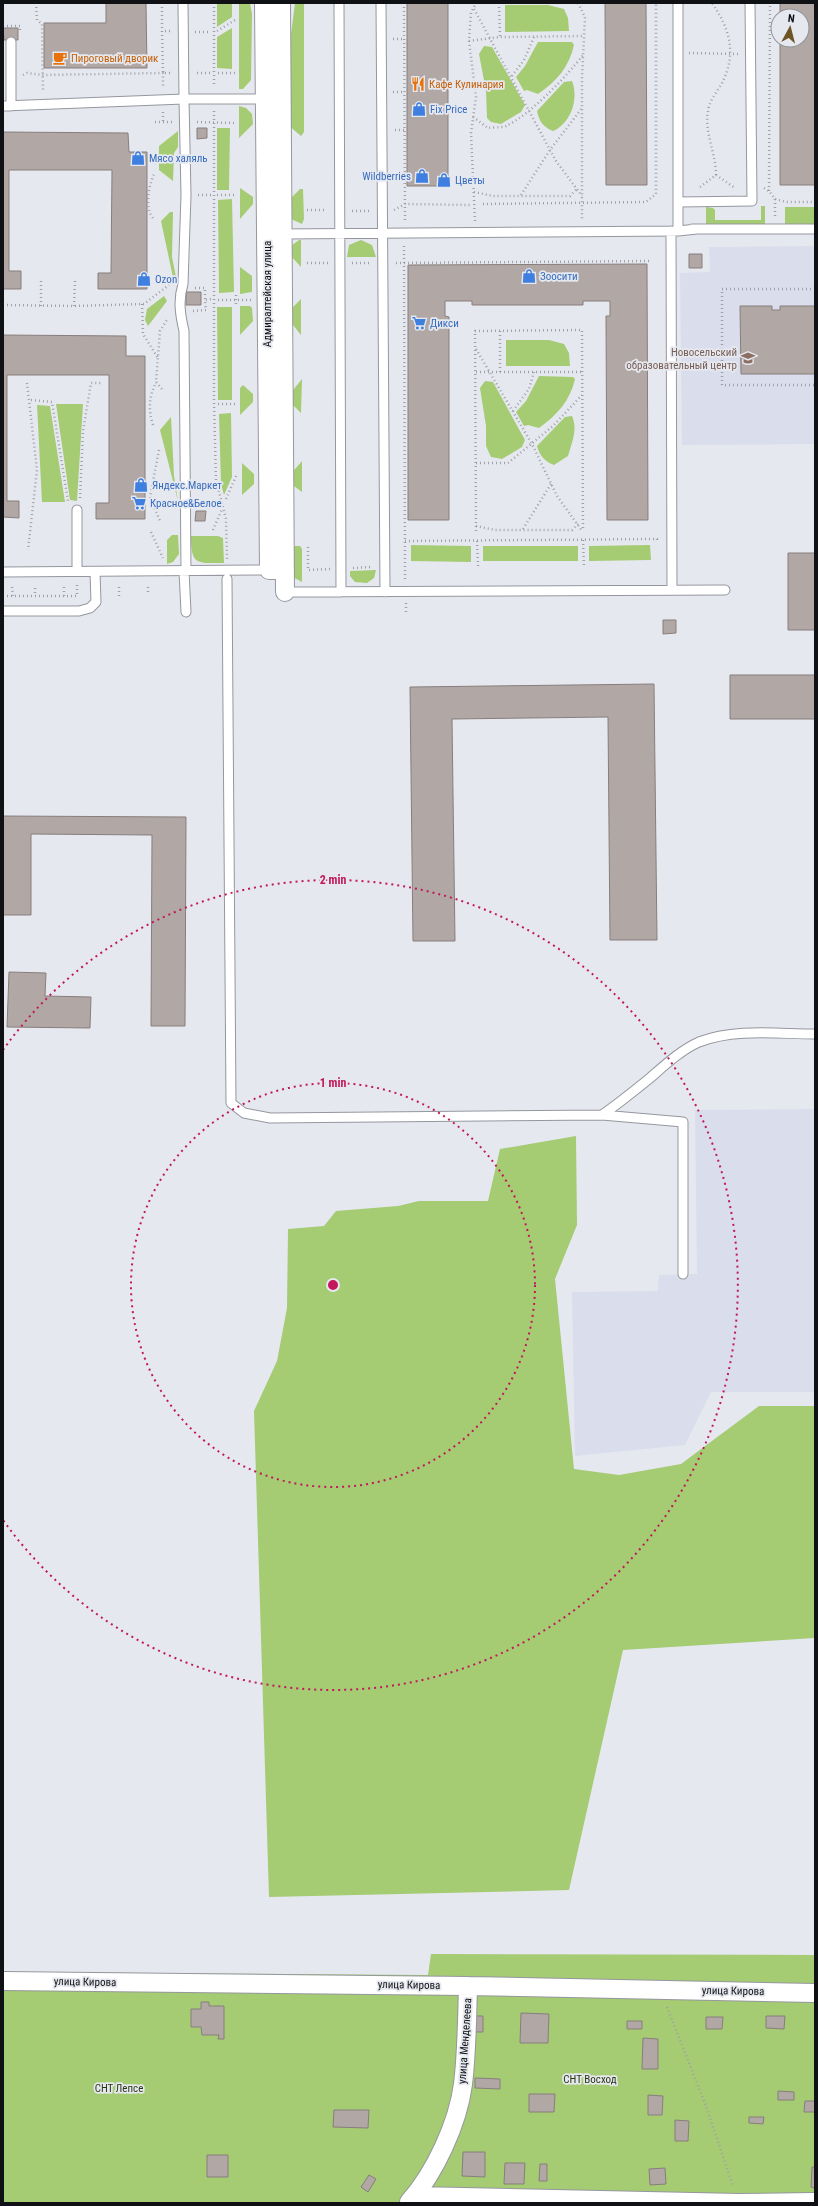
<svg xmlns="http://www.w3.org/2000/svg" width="818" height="2206" font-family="'Roboto Condensed',sans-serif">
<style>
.built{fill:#daddec}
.green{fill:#a5cb73}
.building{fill:#b1a8a5;stroke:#877e7c}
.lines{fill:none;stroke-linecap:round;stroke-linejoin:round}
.service-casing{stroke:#95979e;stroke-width:11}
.minor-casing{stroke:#95979e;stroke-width:20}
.path{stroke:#a0a1a8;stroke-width:2.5;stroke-dasharray:1 3;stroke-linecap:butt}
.service{stroke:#fff;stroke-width:9}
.minor{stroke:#fff;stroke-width:18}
.ring{fill:none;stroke:#c2185b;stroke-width:2;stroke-dasharray:2 4}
.labels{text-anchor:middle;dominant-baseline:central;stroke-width:3.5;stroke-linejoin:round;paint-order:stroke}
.food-label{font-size:11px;fill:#c56008;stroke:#e6e8f0;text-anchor:start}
.shop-label{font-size:11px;fill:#366cbe;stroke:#e6e8f0;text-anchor:start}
.street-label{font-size:11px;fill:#101114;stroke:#e6e8f0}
.education-label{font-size:11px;fill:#785e54;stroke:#e6e8f0;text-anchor:end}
.park-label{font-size:11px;fill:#283712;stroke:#e6e8f0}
.centre{fill:#c2185b;stroke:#e6e8f0;stroke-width:2}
.ring-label{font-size:12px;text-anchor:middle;font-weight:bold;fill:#c2185b;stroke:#e6e8f0;stroke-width:3.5;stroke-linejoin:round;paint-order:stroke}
</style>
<rect width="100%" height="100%" fill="#e6e8f0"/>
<path class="built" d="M815,246v198l-133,1 -2,-172 30,-1 -1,-25z
M815,1109v283h-104l-26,53 -110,11 -3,-164 86,-1 1,-16 38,-1 -2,-164z"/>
<path class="green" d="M217,3h15v14l-15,10z
M239,3h11l2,11 -1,66 -8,9h-4z
M295,3h9v129l-3,4 -13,-11v-67z
M505,5h43l16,4 4,9 1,13 -64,1z
M232,28v41l-15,-1v-31z
M538,42h34l2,3c-5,22 -17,36 -36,49l-11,-4 -3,1 -8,-14 9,-11z
M484,46l8,1 33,58 -4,7 -20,12 -10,-2 -4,-4 -1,-27 -7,-37z
M572,81c7,18 -1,42 -19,50 -10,-4 -14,-10 -16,-20l27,-29z
M239,106l7,2 6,6 1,10 -14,14z
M217,128h13l-1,62h-12z
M178,131v16l-4,6 -1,28 -14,-11v-24z
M240,188l13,9v7l-13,15z
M300,189h3l1,30 -2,5 -11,-5 -1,-20z
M232,199l2,93 -15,1 -1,-93z
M761,206h4v19h-59v-18l7,1 2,2v10h46z
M785,207h30v17h-30z
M170,212h3l-1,45 5,25h-3l-13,-61z
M299,240h2v27l-12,-13 2,-8z
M361,240l11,5 4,12h-29l2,-12z
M240,267l12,9v16l-12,2z
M164,296l3,5 -19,25 -3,-6 2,-11z
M301,299v36l-12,-15v-9z
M240,306h10l2,2 1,13 -13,14z
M217,307h15v93h-14z
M506,340h43l15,4 5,9 1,13h-64z
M539,376l34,1 2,2c-5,22 -18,36 -36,49l-11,-3 -4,1 -8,-14 10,-11z
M302,379l-1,34 -12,-12v-6z
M485,381l8,1 32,58 -3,7 -20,12 -11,-2 -5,-11v-20l-6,-38z
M243,385l10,9v8l-13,13v-27z
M56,404h27l-6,97 -7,-1z
M37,405l13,1 15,96h-23z
M231,413l1,64 -8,18 -3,-11 -2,-70z
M572,416c6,13 0,26 -4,40l-14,9c-10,-4 -14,-9 -17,-19l28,-29z
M171,417l3,59 4,25 -18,-71z
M302,461v31l-12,-9 -1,-7z
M242,463l12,11v10l-12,11z
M172,535h6l1,19 -6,8 -6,2v-24z
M191,536h27l5,2 1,25c-27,0 -33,3 -33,-27z
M411,545l60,1v16l-60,-1z
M650,545l1,15 -62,1v-15z
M294,546h6l2,3v33l-11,-6 -1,-29z
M483,546h95v15h-95z
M376,570l-2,8 -7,5 -12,-1 -5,-6v-5z
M576,1136l1,89 -22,54 19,190 45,6 62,-11 78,-58h56v232l-192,12 -54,240 -300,7 -15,-486 23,-50 10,-53 1,-79 36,-3 12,-15 62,-5 21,-5h69l12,-52z
M431,1954l384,1v248h-812v-231l425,3z"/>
<path class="building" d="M106,3h40l1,65h-103v-45h62z
M407,3h41v183h-41z
M605,3h41l1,182h-41z
M780,3h35v182h-35v-145h22v-24h-22z
M3,28h15v12h-14z
M197,128h10v10l-10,1z
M3,132l125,1 1,19h18v137h-49v-16h13l1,-103h-103v101h12v18h-18z
M689,254h13v14h-13z
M647,264l1,256h-41l-1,-204h4v-15h-27v4h-111v-4h-27v15l4,1v203h-41v-255z
M186,292h15v13h-15z
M740,306h32v4h8v-4h35v68h-74z
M3,335l123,1v20h19v163h-49v-16h13v-128h-102v126h12v17l-16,-1z
M196,511h10l-1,10h-10z
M788,553h27v77h-27z
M663,620h13v13l-13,1z
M730,675h85v44h-85z
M654,684l3,256h-47l-2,-223 -156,2 3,222h-42l-3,-254z
M3,816l183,1 -1,209h-34l1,-191 -121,-1v81h-28z
M9,972l37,1 -1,23 46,1 -1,31 -83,-1z
M201,2002h8v4h15v33h-6l1,-4h-17l-1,-8h-10v-18h10z
M521,2013l28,1 -1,29h-28z
M472,2016h11v16h-11z
M766,2016h19l-1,13 -18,-1z
M706,2017h17l-1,12h-16z
M627,2021h15v8h-15z
M643,2038l15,1v30h-16z
M475,2078l25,1v10l-25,-1z
M778,2091l16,1v8h-16z
M529,2094h26l-1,18h-25z
M648,2095l15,1 -1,19h-14z
M805,2101h10v11h-11z
M334,2110h35l-1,18 -35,-1z
M749,2117h15l-1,7 -14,-1z
M675,2120l14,1 -1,20h-13z
M463,2152h22v25l-23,-1z
M207,2155h21v22h-21z
M505,2163h20l-1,21h-20z
M540,2164h7v17h-8z
M812,2167h3v21l-4,-1z
M665,2168l1,16 -16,1 -1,-16z
M369,2175l7,4 -8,13 -7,-5z"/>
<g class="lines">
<defs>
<path id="service" d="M339,3l2,589
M381,3l4,589
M678,3v228
M11,42v64
M3,106l181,-7 -1,-96
M679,202l73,-1 -2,-198
M692,229h123
M671,231l1,359
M280,234l398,-3 19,-2
M77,566v-56
M184,571l2,41
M186,571l-2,-240c-4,-17 -6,-31 -1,-47l3,-89 -2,-96h83
M3,572l266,-2
M227,579l4,524 13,10 26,5 332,-3 81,7v152
M285,592l440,-2
M3,611h76l11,-3 6,-6 -1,-30
M602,1115c16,-11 32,-24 48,-37 15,-13 31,-28 49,-36 36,-14 79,-8 116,-8"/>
<path id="minor" d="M264,3l5,567h16
M281,3l4,589
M3,1981l465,5 347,7
M415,2196l324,7 76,-1
M409,2202c26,-29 49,-79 54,-118 4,-32 4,-66 5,-98"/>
</defs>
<use href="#service" class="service-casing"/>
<use href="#minor" class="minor-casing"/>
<path class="path" d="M36,3l1,17 5,4 1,68
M162,3v28
M214,3v83
M404,3l1,217
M499,3l1,33
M578,3l7,14 -3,61v141
M474,9l82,152 26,35
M3,26h17v7
M170,31h-8l1,42h8
M217,31l18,-11
M195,32h13
M393,39h11
M469,41l31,-4 84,-1
M689,53l49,1
M197,73h13
M218,73h17
M23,75l4,-2 16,2 120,-2v15
M512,76l12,-16 10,-23
M393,92h9
M214,111v290l2,79 10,39 1,40
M163,112v10
M473,117l15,11c5,-1 13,0 18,-2 24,-11 61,-50 77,-71
M155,122h18
M197,122l38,1
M395,130h9
M716,175l19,13
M700,187l16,-12c0,-22 -12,-43 -8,-64 1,-10 9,-19 14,-28 15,-29 8,-54 -10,-80
M764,188l5,3 6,8 11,3h29
M769,191l1,-188
M474,192l19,4h77l7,-7
M198,195h13
M217,195h18
M521,195l29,-45 32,-42
M775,199v18
M483,204l163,-2 10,-8v-191
M307,210h20
M394,210l11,-6 66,1
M352,211h19
M153,218c-9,-11 -4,-34 2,-46
M475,221l-4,-88 5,-36 -7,-56 2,-28 5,-10
M404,246l1,333
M307,263h22
M352,263h19
M396,263l255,-2
M195,288h10v12
M815,289h-93v96h93
M218,300h33
M142,304l1,30 15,24
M236,304v-12
M3,305l71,1 70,-2 25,-19
M41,306v-25
M74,306l1,-25
M193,311l13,-1 -1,-10 6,-1
M500,331v41
M476,349l56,95 25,52 25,35
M476,372h106
M27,383l10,87 -9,80
M162,389l-6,-7 4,-51 8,-13
M31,400l21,2 16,99
M218,404h19
M513,411l16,-22 5,-17
M153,425c-5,-16 -4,-28 3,-43
M159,450l-9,47 10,24
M476,463h32l45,-37 29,-31
M80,498l3,-67 8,-48h11
M226,499l11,-25
M476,526l19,4h77l6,-6
M523,529l28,-45
M213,530l9,-21
M476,531l-1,-200 107,-1 1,201
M151,532l12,26
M583,540l1,27
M405,541l252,-2v4
M477,541l1,25
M308,547v23l22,-1
M353,568l19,-1
M12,587l1,9
M64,587v9
M148,587v8
M35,588v8
M3,596h74v-12
M119,596v-9
M406,603v10
M667,2007l39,99 27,80"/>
<use href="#service" class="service"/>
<use href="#minor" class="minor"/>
</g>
<g class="ring">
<circle cx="333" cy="1285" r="202"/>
<path d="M3 1050A405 405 0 1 1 3 1520"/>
</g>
<defs>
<symbol id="cafe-bare" viewBox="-9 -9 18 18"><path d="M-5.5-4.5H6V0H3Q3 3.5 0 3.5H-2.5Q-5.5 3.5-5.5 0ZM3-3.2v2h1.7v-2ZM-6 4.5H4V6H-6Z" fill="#e8710a" stroke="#e6e8f0" stroke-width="2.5" paint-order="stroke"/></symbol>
<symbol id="restaurant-bare" viewBox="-9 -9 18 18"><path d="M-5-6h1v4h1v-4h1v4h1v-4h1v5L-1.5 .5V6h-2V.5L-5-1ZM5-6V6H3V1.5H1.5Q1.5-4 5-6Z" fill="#e8710a" stroke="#e6e8f0" stroke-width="2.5" paint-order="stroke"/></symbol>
<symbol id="shop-bare" viewBox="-9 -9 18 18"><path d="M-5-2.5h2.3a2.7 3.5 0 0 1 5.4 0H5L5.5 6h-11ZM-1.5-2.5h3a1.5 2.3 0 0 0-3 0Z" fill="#3f7fe0" stroke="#e6e8f0" stroke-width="2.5" paint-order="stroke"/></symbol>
<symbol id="supermarket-bare" viewBox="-9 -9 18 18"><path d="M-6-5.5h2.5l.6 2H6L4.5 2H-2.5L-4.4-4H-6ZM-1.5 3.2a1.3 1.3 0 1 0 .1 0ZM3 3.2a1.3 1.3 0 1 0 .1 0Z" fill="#3f7fe0" stroke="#e6e8f0" stroke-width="2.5" paint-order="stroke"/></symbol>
<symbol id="school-bare" viewBox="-9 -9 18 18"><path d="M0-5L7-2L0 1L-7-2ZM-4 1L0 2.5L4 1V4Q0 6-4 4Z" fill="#8d6e63" stroke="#e6e8f0" stroke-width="2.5" paint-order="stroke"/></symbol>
</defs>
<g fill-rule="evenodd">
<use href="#cafe-bare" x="50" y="48" width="20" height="20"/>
<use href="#restaurant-bare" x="408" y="74" width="20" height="20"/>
<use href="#shop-bare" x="409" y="99" width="20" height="20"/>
<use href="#shop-bare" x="128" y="148" width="20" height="20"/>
<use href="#shop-bare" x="412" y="166" width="20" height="20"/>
<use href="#shop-bare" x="434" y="170" width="20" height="20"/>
<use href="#shop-bare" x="519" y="266" width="20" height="20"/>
<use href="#shop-bare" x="134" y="269" width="20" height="20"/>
<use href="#supermarket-bare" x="409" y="313" width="20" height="20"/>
<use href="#school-bare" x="738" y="348" width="20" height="20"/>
<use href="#shop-bare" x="131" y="475" width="20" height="20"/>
<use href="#supermarket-bare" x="129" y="493" width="20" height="20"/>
</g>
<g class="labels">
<g class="food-label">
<text x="71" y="58">Пироговый дворик</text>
<text x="429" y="84">Кафе Кулинария</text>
</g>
<g class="shop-label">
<text x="430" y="109">Fix Price</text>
<text x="149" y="158">Мясо халяль</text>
<text x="411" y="176" text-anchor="end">Wildberries</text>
<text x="455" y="180">Цветы</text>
<text x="540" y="276">Зоосити</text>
<text x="155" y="279">Ozon</text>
<text x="430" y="323">Дикси</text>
<text x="152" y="485">Яндекс.Маркет</text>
<text x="150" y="503">Красное&amp;Белое</text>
</g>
<g class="street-label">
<text transform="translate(267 294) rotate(-90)">Адмиралтейская улица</text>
<text transform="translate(85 1982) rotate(1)">улица Кирова</text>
<text transform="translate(409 1985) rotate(1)">улица Кирова</text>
<text transform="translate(733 1991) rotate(1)">улица Кирова</text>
<text transform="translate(465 2041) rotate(-86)">улица Менделеева</text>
</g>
<g class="education-label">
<text x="737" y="352">Новосельский<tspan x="737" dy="13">образовательный центр</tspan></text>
</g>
<g class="park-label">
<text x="590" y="2079">СНТ Восход</text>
<text x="119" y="2088">СНТ Лепсе</text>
</g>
</g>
<circle cx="333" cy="1285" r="6" class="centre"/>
<g class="ring-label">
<text x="333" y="884">2 min</text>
<text x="333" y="1087">1 min</text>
</g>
<rect width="818" height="2206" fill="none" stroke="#101114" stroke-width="8"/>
<g transform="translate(790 28) rotate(7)"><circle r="19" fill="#e6e8f0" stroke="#909298"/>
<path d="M0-3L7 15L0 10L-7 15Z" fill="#6e5425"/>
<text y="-6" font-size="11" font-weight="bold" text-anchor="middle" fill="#101114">N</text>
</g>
</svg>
